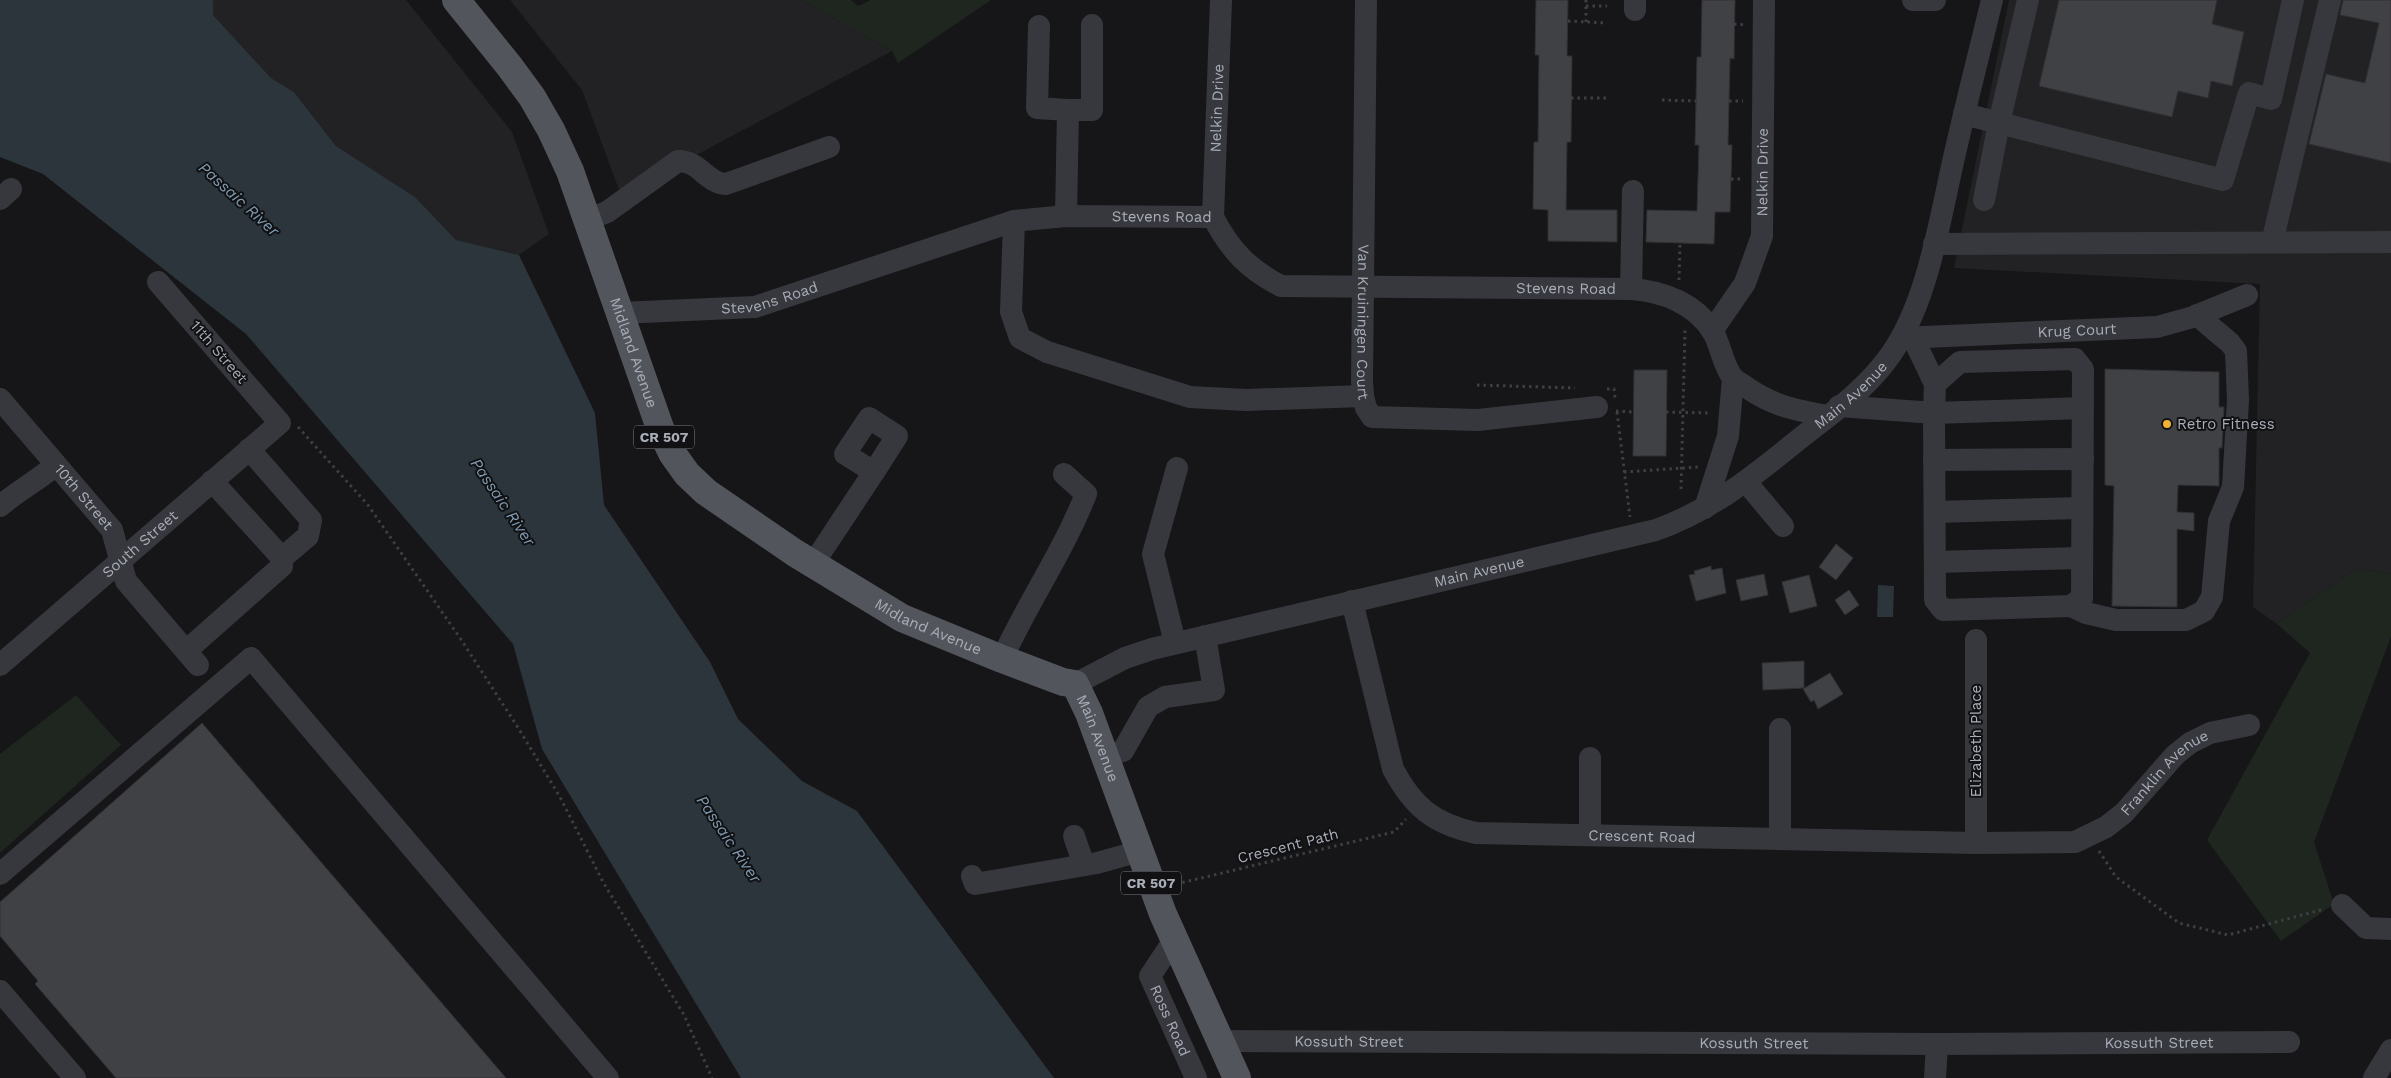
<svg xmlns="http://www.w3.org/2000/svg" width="2391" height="1078" font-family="'Work Sans',sans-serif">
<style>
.built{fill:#222225}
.green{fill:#1e261f}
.water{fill:#2c353c}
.building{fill:#404145;stroke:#303034}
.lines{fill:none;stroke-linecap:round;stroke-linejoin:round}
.path{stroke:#3d3f44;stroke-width:3;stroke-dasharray:2.5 4;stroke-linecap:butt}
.minor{stroke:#37383d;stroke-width:22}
.major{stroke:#53555c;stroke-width:28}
.poi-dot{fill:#f2b134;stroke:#111113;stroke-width:2}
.labels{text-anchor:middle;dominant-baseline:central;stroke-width:4;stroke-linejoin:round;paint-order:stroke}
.shield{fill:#111113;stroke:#7b7e86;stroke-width:1}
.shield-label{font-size:14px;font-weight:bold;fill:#a8adb8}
.street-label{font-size:15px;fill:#a8adb8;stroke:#111113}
.poi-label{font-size:15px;fill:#a8adb8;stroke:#111113;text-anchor:start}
.water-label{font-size:16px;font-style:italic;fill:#7f9bb3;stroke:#111113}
</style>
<rect width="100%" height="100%" fill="#161618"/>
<path class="built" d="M213,0h193l106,132 37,102 -30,21 -63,-15 -41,-43 -79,-51 -42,-54 -23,-14 -58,-63z
M510,0h291l91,51 -271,144 -39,-105z
M2009,0h382v574l-36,-5 -78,55 -24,-17 7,-323 -306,-16z"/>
<path class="green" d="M801,0h50l7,6 13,-6h120l-93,63 -6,-12z
M2355,569l36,5v63l-77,205 20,62 -53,37 -74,-101 103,-187 -33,-29z
M76,695l45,50 -121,108v-99z"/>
<path class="water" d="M0,0h213v15l58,63 23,14 42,54 79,51 41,43 63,15 76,158 9,92 106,157 28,57 64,62 55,30 197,267h-313l-199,-329 -29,-105 -267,-310 -203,-160 -43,-17z
M1878,585l16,1 -1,31h-16z"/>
<path class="building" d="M1536,0h32l-1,56h5l-1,86h-4l-1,68h51v32l-69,-1v-31l-15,-1 1,-67h4l1,-87h-4z
M1702,0h33l-1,59 -4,-1 -2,87h4l-2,67h-15l-1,32 -68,-2 1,-32 50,1 2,-66h-4l2,-88h4z
M2059,0h158l-5,24 32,8 -12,54 -21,-5 -3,17 -30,-7 -6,26 -133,-31z
M2343,0h48v163l-82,-19 17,-70 39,9 14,-60 -39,-8z
M2105,369l114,3v35h5l-2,41h-3v38l-41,-1 -1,27 17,1v18l-17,-2v78l-65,-1 2,-120 -9,-1z
M1634,370h33l-1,86h-33z
M1836,544l17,14 -17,22 -17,-13z
M1711,566v4l11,-2 4,25 -30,8 -7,-26 6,-1 -1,-3z
M1764,574l4,21 -27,6 -5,-21z
M1809,575l8,31 -27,7 -8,-31z
M1849,590l10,15 -14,10 -10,-15z
M1804,661v27l-41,2 -1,-27z
M1830,673l13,21 -25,15 -4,-9 -3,2 -8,-13z
M202,723l304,355h-390l-81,-94 3,-3 -38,-45v-34z"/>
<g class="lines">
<path class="path" d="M1586,6h21
M1568,21l39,2
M1586,22v-22
M1734,24l12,1
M1571,98h35
M1662,100l34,1
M1729,101h14
M1731,179h12
M1679,280l1,-37
M1477,385l98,3
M1607,389h7l1,9
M1616,411l17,1
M1617,412l13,105
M1666,412l45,1
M298,427l70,78 92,133 57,88 43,71 43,85 81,133 28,63
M1624,472l74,-5
M1681,489l4,-159
M2099,851l17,26 63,46 49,12 96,-26
M1176,884l218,-52 12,-13"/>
<g class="minor">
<path id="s1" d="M1366,0l-4,380 1,16 3,12 6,9 106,3 119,-13"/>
<path d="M1913,0h22"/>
<path d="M1635,10v-10"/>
<path d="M1039,26l-2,82 31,2"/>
<path d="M1964,114l259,66 26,-87 22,6 22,-99"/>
<path d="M0,199l11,-10"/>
<path d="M1984,200l15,-77 29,-123"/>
<path d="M1066,216l2,-106h24v-85"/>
<path id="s2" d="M1213,217l8,-217"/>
<path d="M587,220l20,-8 71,-51c22,0 28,22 48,23l103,-37"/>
<path d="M1014,221l-3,91 9,26 27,14 143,45 56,3 117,-4"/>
<path d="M2272,242l58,-242"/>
<path d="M1934,244l457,-2"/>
<path d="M1631,289l2,-98"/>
<path id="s3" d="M620,313l135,-6 259,-86 52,-5 147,1c17,33 35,52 68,69l350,3c32,2 65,15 82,43 8,14 10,34 20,46 3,3 9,6 13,9 27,19 49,23 82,29"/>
<path id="s4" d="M1712,331l33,-48 17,-47 2,-236"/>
<path id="s5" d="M1901,338l256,-11 36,-10 54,-22"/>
<path d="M1913,338l22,46"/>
<path id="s6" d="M0,399l112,131 14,51 72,84"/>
<path d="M1839,406l95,7 1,187 8,10 128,-4 11,-8 1,-229 -8,-10 -115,3 -25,22 -1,29 149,-5"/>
<path d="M869,418l28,18 -23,36 -29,-18z"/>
<path d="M249,449l62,71 -3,16 -26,22"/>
<path d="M1934,460l149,-1"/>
<path d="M1746,482l37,44"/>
<path d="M0,506c18,-15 38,-26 56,-41"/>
<path d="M1705,508l23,-72 5,-58"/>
<path d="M1935,512l147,-4"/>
<path d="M1935,562l147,-4"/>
<path d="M813,564l61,-92"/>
<path id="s7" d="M1352,601l41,168c20,38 41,55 83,64l500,10 99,-1 31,-15 18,-14 51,-58 15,-12 20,-10 39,-8"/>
<path d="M2071,606l15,7 30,7h70l18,-9 8,-14 7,-76 14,-34 5,-87 -2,-49 -6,-8 -33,-28"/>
<path d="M1175,643l-22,-89 24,-86"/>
<path d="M186,651l96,-85v-8l-70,-77"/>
<path d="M1002,659c26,-57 61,-107 84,-165l-22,-20"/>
<path id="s8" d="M0,665l280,-242 -122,-141"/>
<path id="s9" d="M1075,684l50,-26 27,-9 504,-119c53,-19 94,-51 137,-86 32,-26 68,-50 93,-83 40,-51 53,-137 67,-199 12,-54 26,-108 39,-162"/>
<path d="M1106,756l17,-5 25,-44 17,-10 49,-7 -9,-54"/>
<path d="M1590,835v-77"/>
<path d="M1074,836l10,29"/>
<path d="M1780,839v-110"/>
<path d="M1976,843v-203"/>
<path d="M0,874l251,-216 357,420"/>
<path d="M972,876l3,8 122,-21 43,-12"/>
<path d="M2342,905l24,23 25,1"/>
<path id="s10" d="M1174,940l-24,36 46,102"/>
<path d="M0,991l75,87"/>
<path id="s11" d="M1219,1041l718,3 352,-2"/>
<path d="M1935,1078l2,-34"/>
<path d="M2374,1078l17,-28"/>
</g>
<path class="major" id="s12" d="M456,0l54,67 22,30 19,33 19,41 90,257 12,25 15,21 19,18 89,61 107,65 100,41 61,23 12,2 14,29 74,201 74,164"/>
</g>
<circle class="poi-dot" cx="2167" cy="424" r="5"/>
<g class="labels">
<g class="shield">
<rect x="634" y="425.5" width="60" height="23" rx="4"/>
<rect x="1121" y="871.5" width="60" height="23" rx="4"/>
</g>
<g class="shield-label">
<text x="664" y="437">CR 507</text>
<text x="1151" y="883">CR 507</text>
</g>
<g class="street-label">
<text stroke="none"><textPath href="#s2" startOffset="109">Nelkin Drive</textPath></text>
<text stroke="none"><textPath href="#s4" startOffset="172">Nelkin Drive</textPath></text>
<text stroke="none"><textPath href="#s3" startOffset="556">Stevens Road</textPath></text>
<text stroke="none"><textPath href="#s3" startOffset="991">Stevens Road</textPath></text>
<text stroke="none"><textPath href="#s3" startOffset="151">Stevens Road</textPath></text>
<text stroke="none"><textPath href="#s1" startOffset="322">Van Kruiningen Court</textPath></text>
<text stroke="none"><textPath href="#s5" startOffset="176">Krug Court</textPath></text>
<text transform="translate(219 352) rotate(49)">11th Street</text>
<text stroke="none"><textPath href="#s12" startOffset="399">Midland Avenue</textPath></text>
<text stroke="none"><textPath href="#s9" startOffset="841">Main Avenue</textPath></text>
<text stroke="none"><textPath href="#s6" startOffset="129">10th Street</textPath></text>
<text stroke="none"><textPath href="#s8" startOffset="185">South Street</textPath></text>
<text stroke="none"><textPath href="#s9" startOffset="421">Main Avenue</textPath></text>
<text stroke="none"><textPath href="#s12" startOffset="819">Midland Avenue</textPath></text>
<text stroke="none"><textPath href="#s12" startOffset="1036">Main Avenue</textPath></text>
<text transform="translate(1976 741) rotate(-90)">Elizabeth Place</text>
<text stroke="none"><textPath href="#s7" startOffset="996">Franklin Avenue</textPath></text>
<text stroke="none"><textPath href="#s7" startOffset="448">Crescent Road</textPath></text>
<text transform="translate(1288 846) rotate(-14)">Crescent Path</text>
<text stroke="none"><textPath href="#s10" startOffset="92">Ross Road</textPath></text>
<text stroke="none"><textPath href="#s11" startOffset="130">Kossuth Street</textPath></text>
<text stroke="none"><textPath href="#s11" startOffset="535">Kossuth Street</textPath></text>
<text stroke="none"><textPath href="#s11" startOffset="940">Kossuth Street</textPath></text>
</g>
<g class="poi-label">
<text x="2177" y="424">Retro Fitness</text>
</g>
<g class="water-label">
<text transform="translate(239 199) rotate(42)">Passaic River</text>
<text transform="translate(503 502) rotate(56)">Passaic River</text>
<text transform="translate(729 839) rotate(56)">Passaic River</text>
</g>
</g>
</svg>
